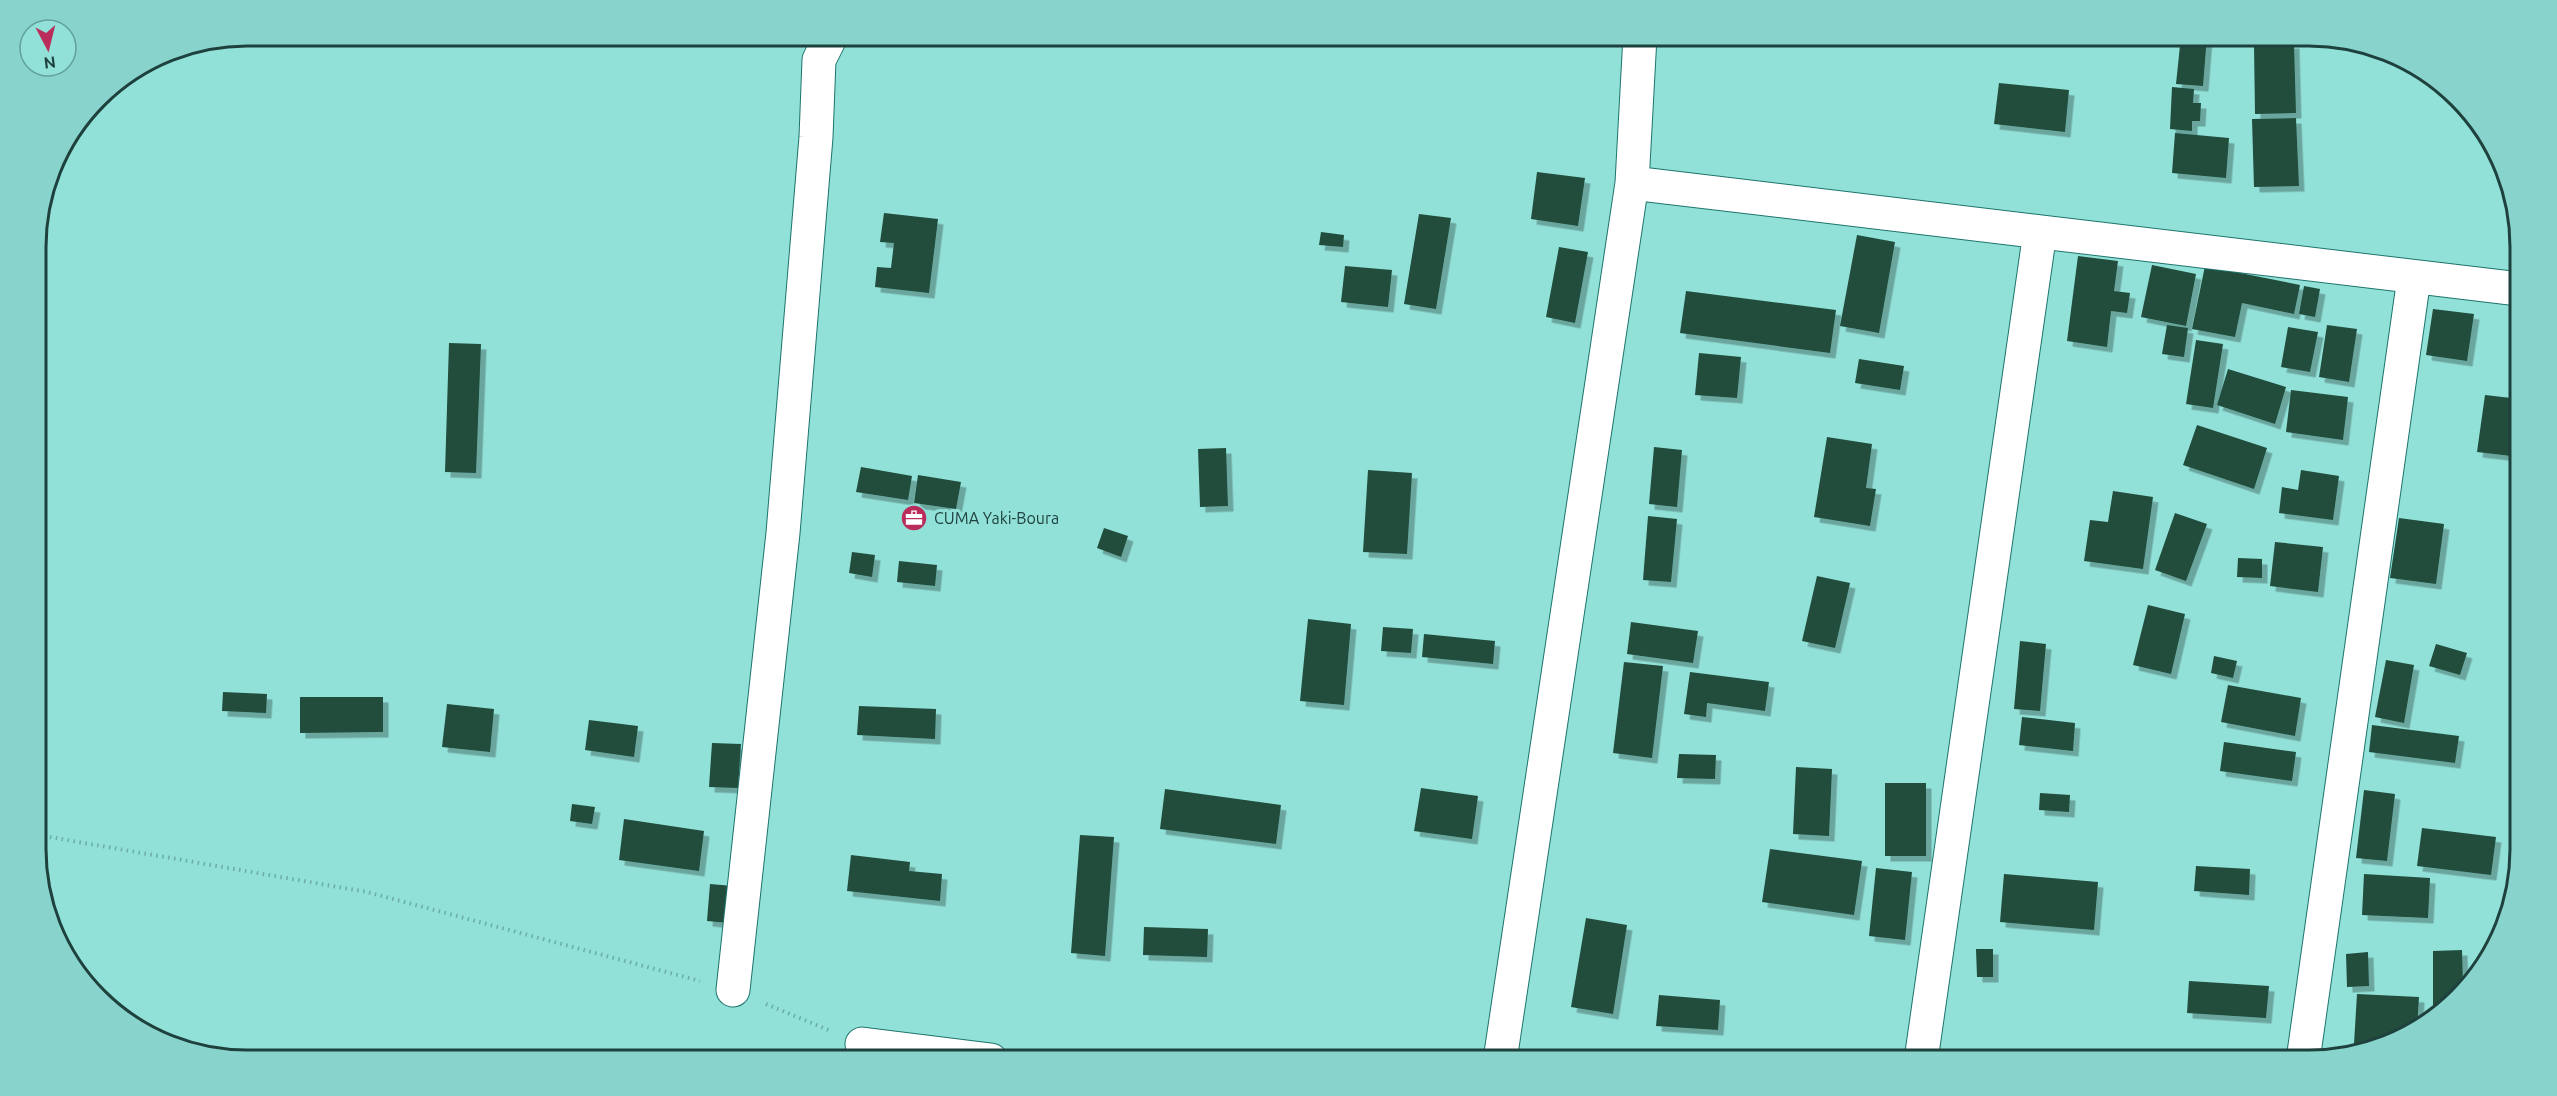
<svg xmlns="http://www.w3.org/2000/svg" width="2557" height="1096" font-family="Ubuntu,sans-serif">
<style>
.building{fill:#204d3c;filter:url(#shadow)}
.lines{fill:none;stroke-linecap:round;stroke-linejoin:round}
.street-casing{stroke:#1d746d;stroke-width:35}
.path{stroke:#6baca5;stroke-width:4;stroke-dasharray:1.5 4.5;stroke-linecap:butt}
.street{stroke:#fff;stroke-width:33}
.labels{text-anchor:middle;dominant-baseline:central;stroke-width:6;stroke-linejoin:round;paint-order:stroke}
.poi-label{font-size:16px;fill:#1f413d;stroke:#91e1d8;text-anchor:start}
.rim{fill:none;stroke:#1f413d;stroke-width:3}
</style>
<defs>
<filter id="shadow"><feDropShadow dx="5.5" dy="5.5" stdDeviation="0" flood-color="#0004"/></filter>
</defs>
<rect width="100%" height="100%" fill="#91e1d8"/>
<path class="building" d="M2181,36h26l-4,50 -27,-2z
M2294,43l2,70 -41,1 -1,-70z
M1999,83l70,7 -4,42 -71,-8z
M2172,87l22,2 -1,14h8l-1,18h-8v10l-22,-2z
M2296,118l3,68 -45,1 -2,-68z
M2175,133l54,5 -3,40 -54,-5z
M1537,172l48,6 -7,48 -47,-7z
M884,213l54,6 -9,74 -54,-6 2,-20 14,1 3,-25 -14,-1z
M1419,214l32,4 -15,91 -32,-5z
M1321,232l23,3 -1,12 -24,-2z
M1857,235l38,7 -16,91 -39,-7z
M1559,247l29,5 -13,71 -29,-6z
M2078,256l40,5 -4,30 16,2 -3,20 -16,-2 -4,36 -40,-6z
M2152,265l44,9 -10,52 -45,-9z
M1345,266l47,4 -4,37 -47,-5z
M2205,266l95,19 -6,29 -52,-11 -7,34 -43,-8z
M2304,286l16,3 -5,28 -16,-3z
M1686,291l150,19 -6,43 -150,-20z
M2433,309l41,5 -7,47 -41,-6z
M2167,325l21,3 -4,29 -22,-3z
M2327,325l30,4 -8,53 -30,-5z
M2288,327l30,5 -8,40 -29,-5z
M2196,340l27,4 -10,64 -27,-4z
M449,343l32,1 -5,129 -31,-1z
M1699,353l42,4 -4,41 -42,-3z
M1859,359l45,7 -4,24 -45,-7z
M2228,369l58,18 -11,37 -58,-19z
M2291,390l57,7 -5,43 -57,-8z
M2485,395l35,4v58l-43,-5z
M2197,425l70,23 -13,41 -71,-24z
M1827,437l45,7 -6,44 10,1 -6,37 -56,-9z
M1654,447l28,3 -5,57 -28,-3z
M1226,448l2,58 -28,1 -2,-58z
M861,467l51,9 -4,24 -52,-8z
M1368,470l44,3 -5,81 -44,-2z
M2301,470l38,6 -6,44 -54,-7 3,-26 16,3z
M918,475l43,7 -5,27 -42,-6z
M2113,491l40,6 -10,72 -59,-8 6,-41 18,2z
M2175,513l32,11 -21,57 -31,-11z
M1648,516l29,3 -6,63 -28,-2z
M2399,518l45,6 -8,60 -46,-6z
M1104,528l24,8 -7,21 -24,-9z
M2275,542l48,5 -5,45 -48,-6z
M852,552l23,3 -3,22 -23,-4z
M2238,558l24,1v19l-25,-1z
M899,561l38,4 -2,21 -38,-4z
M1817,576l33,7 -15,65 -33,-7z
M2148,605l37,9 -14,60 -38,-9z
M1308,619l43,5 -7,81 -44,-4z
M1631,622l67,9 -5,32 -66,-9z
M1383,627l30,2 -2,24 -30,-2z
M1424,634l71,7 -2,23 -71,-7z
M2020,641l26,3 -6,67 -26,-2z
M2436,644l31,9 -7,22 -31,-9z
M2214,656l23,5 -4,17 -22,-5z
M2386,660l28,5 -10,58 -29,-6z
M1624,662l39,4 -11,92 -39,-5z
M1690,672l79,10 -4,29 -58,-8 -1,14 -22,-3z
M2228,685l73,13 -6,38 -74,-14z
M223,692l44,2 -1,19 -44,-2z
M300,697h83v35l-83,1z
M447,704l47,5 -4,43 -48,-5z
M859,706l77,3 -1,30 -78,-4z
M2022,717l53,6 -2,28 -54,-6z
M589,720l49,6 -4,31 -49,-7z
M2372,725l87,11 -4,27 -86,-11z
M2224,742l72,10 -4,29 -72,-10z
M712,743l29,1 -3,44 -29,-1z
M1679,754l37,1 -1,24 -38,-1z
M1796,767l36,2 -3,67 -36,-2z
M1885,783h41v73h-41z
M1421,788l57,8 -6,43 -58,-8z
M1165,789l116,16 -5,39 -116,-15z
M2364,790l31,4 -8,67 -31,-3z
M2040,793l30,2 -1,17 -30,-2z
M572,804l23,3 -3,17 -22,-3z
M624,819l80,12 -5,40 -80,-11z
M2422,828l74,9 -5,38 -74,-9z
M1080,835l34,2 -9,119 -34,-3z
M1770,849l92,12 -8,54 -92,-13z
M851,855l59,7 -1,9 33,3 -2,27 -93,-10z
M2196,866l54,3 -1,26 -55,-4z
M1876,868l36,4 -7,68 -36,-4z
M2004,874l94,8 -4,48 -94,-8z
M2364,874l66,4 -2,40 -66,-3z
M710,884l23,2 -4,37 -22,-2z
M1586,918l41,7 -14,89 -42,-7z
M1144,927l64,2 -1,28 -64,-2z
M1976,949h17v28h-16z
M2462,950l1,35 -20,25h-10v-59z
M2368,952l1,34 -22,1 -1,-33z
M2189,981l80,5 -3,32 -79,-5z
M2357,994l62,3 -2,31 -33,18 -30,-2z
M1659,995l61,5 -2,30 -62,-4z"/>
<g class="lines">
<defs>
<path id="street" d="M1632,183l887,106
M733,990l50,-457 33,-396 3,-77 12,-24
M862,1044l129,16
M1500,1060l132,-877 8,-147
M1921,1060l119,-828
M2303,1060l111,-782"/>
</defs>
<use href="#street" class="street-casing"/>
<path class="path" d="M38,835l329,57 333,89
M766,1004l65,27"/>
<use href="#street" class="street"/>
</g>
<defs>
<symbol id="office-disc" viewBox="-11 -11 22 22"><circle r="9.5" fill="#ba2c5a" stroke="#91e1d8"/><path d="M-6-3h4V-5.5h4V-3h4V5H-6ZM-1-4.5V-3h2v-1.5ZM-6 0V1H6V0Z" fill="#fff"/></symbol>
</defs>
<g fill-rule="evenodd">
<use href="#office-disc" x="899" y="503" width="30" height="30"/>
</g>
<g class="labels">
<g class="poi-label">
<text x="934" y="518">CUMA Yaki-Boura</text>
</g>
</g>
<path d="M0 0H2557V1096H0ZM247 46H2309A201 201 0 0 1 2510 247V849A201 201 0 0 1 2309 1050H247A201 201 0 0 1 46 849V247A201 201 0 0 1 247 46Z" fill="#88d4cc" fill-rule="evenodd"/>
<path class="rim" d="M247 46H2309A201 201 0 0 1 2510 247V849A201 201 0 0 1 2309 1050H247A201 201 0 0 1 46 849V247A201 201 0 0 1 247 46Z"/>
<g transform="translate(48 48) rotate(173)"><circle r="28" fill="#91e1d8" stroke="#63a19a" stroke-width="1.5"/>
<path d="M0-4.5L10 22L0 15L-10 22Z" fill="#ba2c5a"/>
<text y="-9" font-size="16" font-weight="bold" text-anchor="middle" fill="#1f413d">N</text>
</g>
</svg>
